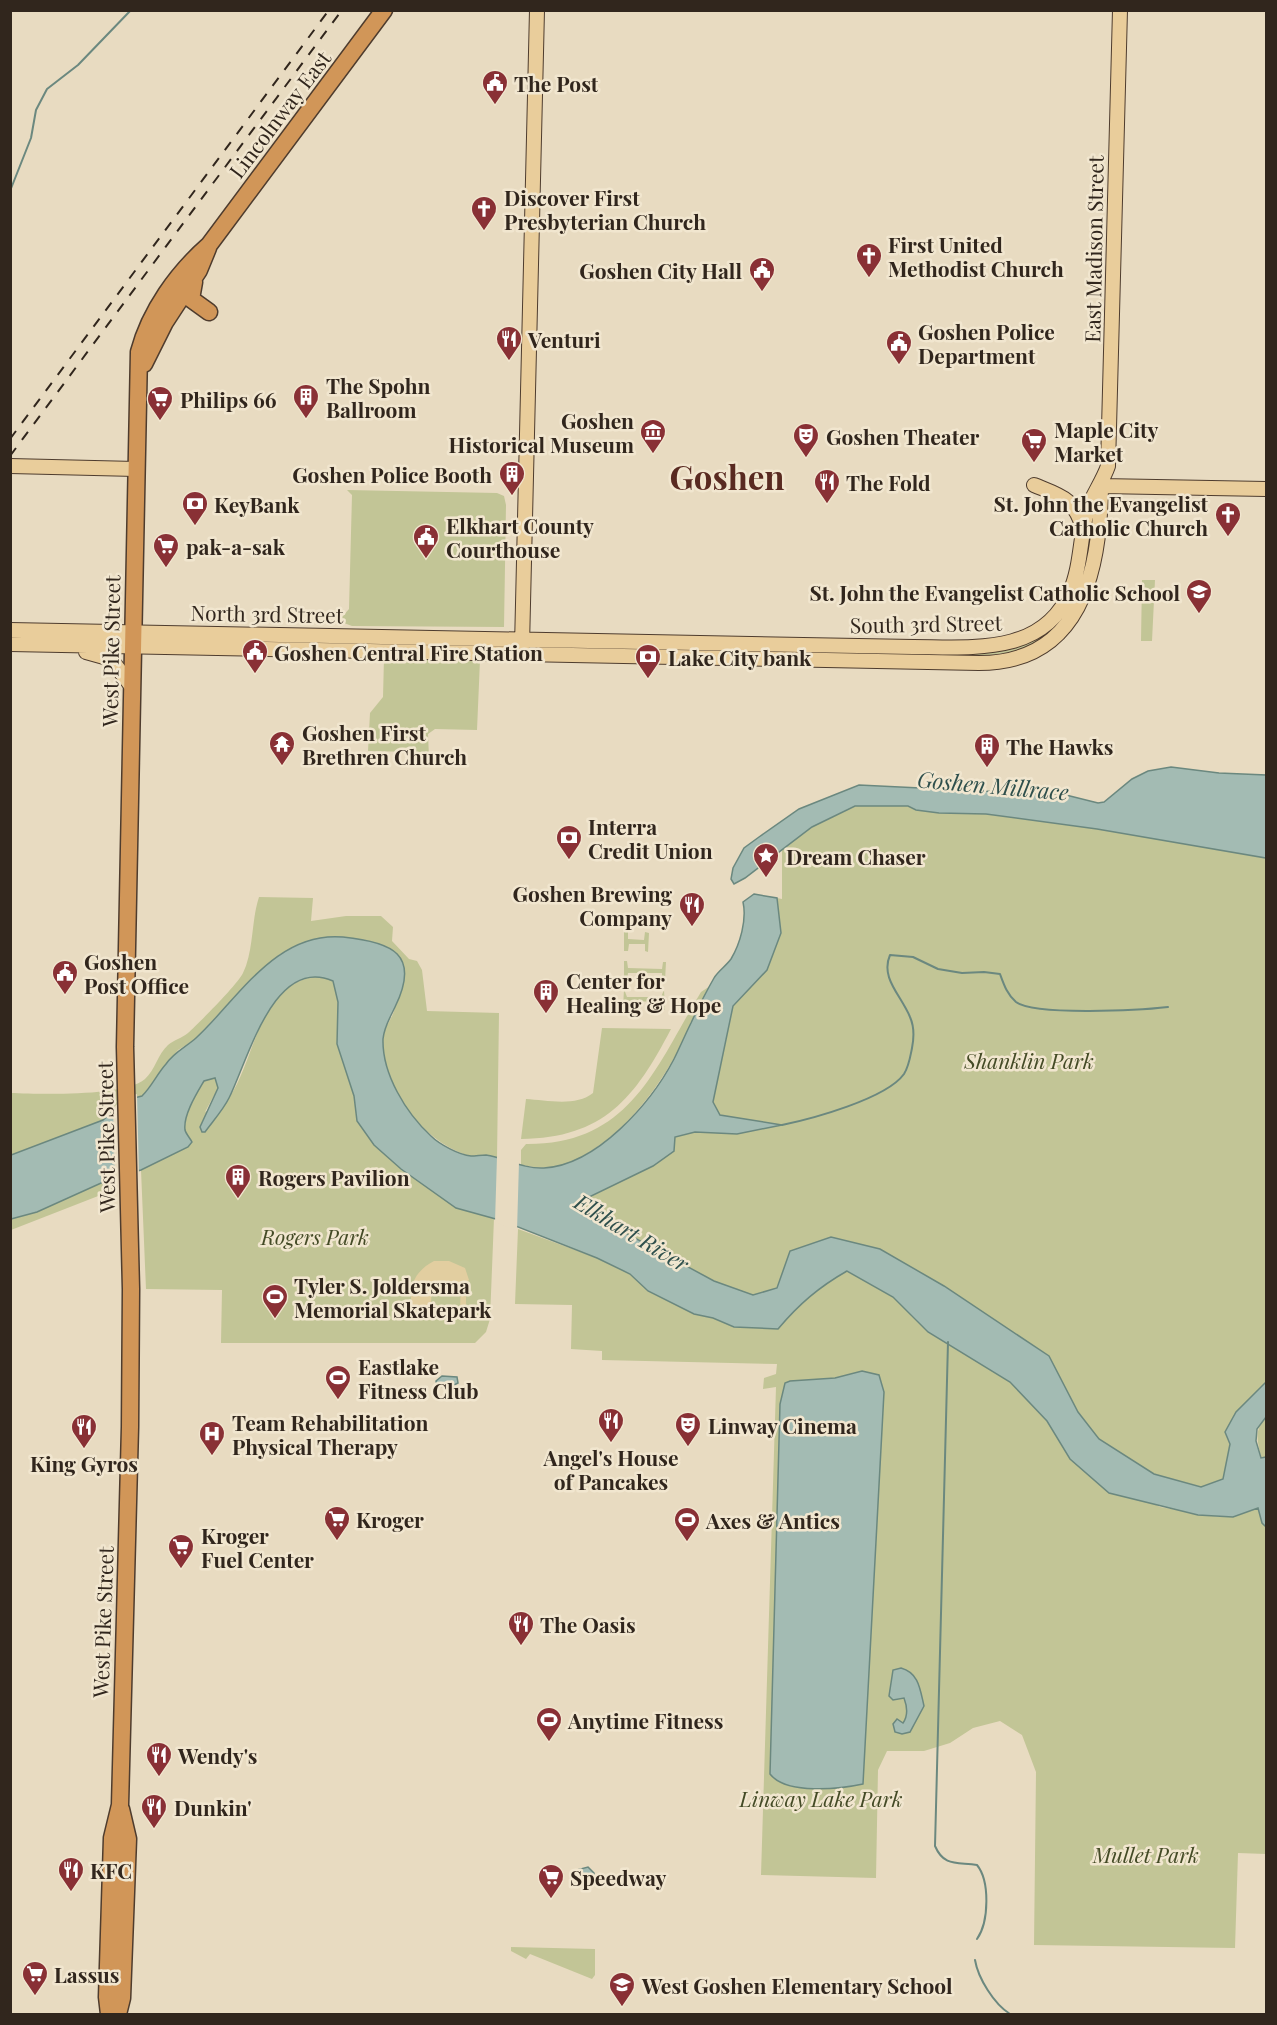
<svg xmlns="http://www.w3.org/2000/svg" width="1277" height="2025" font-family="'Playfair Display',serif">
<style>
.green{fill:#c2c596}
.sand{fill:#e2cea0;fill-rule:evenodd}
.water{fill:#a3bbb3;stroke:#6b887f;stroke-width:1.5}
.pier{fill:#e8dbc1}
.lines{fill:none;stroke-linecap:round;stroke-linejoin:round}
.stream{stroke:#6b887f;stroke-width:2}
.major-casing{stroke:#4e3c2e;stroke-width:16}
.highway-casing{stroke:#4e3c2e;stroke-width:19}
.major{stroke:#e9cd9b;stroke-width:14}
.highway{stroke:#d19658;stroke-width:16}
.rail{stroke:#31261d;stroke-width:2;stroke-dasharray:10 10;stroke-linecap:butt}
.labels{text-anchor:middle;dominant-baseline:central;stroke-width:5;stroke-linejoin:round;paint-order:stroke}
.poi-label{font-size:21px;font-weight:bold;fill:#31261d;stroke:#f1e6cf;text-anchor:start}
.street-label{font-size:21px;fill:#31261d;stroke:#f1e6cf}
.park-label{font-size:21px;font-style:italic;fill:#444b26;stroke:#f1e6cf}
.water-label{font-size:22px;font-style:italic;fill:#2e4f4c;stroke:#f1e6cf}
.town-label{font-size:33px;font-weight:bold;fill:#592a21;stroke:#f1e6cf}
</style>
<rect width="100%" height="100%" fill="#e8dbc1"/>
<path class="green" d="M347,490l150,3 7,3 2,9 -2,122 -152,-1 -8,-3 -2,-6 7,-8 3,-114z
M1142,580h13l-3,61h-11z
M1073,601c-25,62 -89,55 -144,54l6,-3c61,1 101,5 138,-51z
M384,658l96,2 -3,70 -42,-1 -7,5 1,23 -9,-1 -4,-4 -48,-1 2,-38 13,-16z
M855,806h53l8,4 23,3 47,1 111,15 169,29v524l-30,30 -11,20 5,12 -7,35 -21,8 -48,-13 -55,-35 -21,-27 -29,-56 -105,-70 -64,-37 -49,-12 -41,14 -13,37 -24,7 -39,-14 -118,-64 -11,-10 3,-10 87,-60 20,-5 42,1 -17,-18 -7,-13 20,-96 34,-36 14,-37 -4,-35 5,1v-50l30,-22z
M259,897l54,1 -2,23 35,-5h35l12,11 -1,14 17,18 8,2 5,9 5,41 72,2 -2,146c-11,-3 -21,-1 -31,-4 -45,-16 -82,-65 -83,-114 0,-14 10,-22 12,-34 3,-13 -6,-46 -8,-60l-47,-10 -29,3 -31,14 -29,25 -57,61 -16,10 -36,46 -16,4 -23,20 -92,35v-62c28,1 113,4 134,-14 10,-9 13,-25 23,-34 6,-5 14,-7 20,-12 11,-10 49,-48 55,-60 11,-23 8,-52 16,-76z
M624,932h4v7l16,1 1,-8 4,1 -1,19 -3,-1v-7h-16l-1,7h-4z
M624,961h3l1,7 34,1 1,-7h3l-1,19h-3v-8h-34l-1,7h-3z
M323,976l10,4 5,22 -1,42 17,52 3,25 17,24 27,24 55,38 38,11 -4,101 -4,13 -11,11h-254l1,-53 -76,-1 -5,-119 51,-28c-2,-4 -6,-8 -7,-12 -2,-15 12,-37 19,-50l11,-2 3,10 -13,24c7,-4 20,-8 24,-14 29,-43 28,-119 94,-122z
M710,986c-28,61 -58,124 -116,163 -11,7 -23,15 -37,18 -12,2 -24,0 -36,-2v-15l5,-6c104,1 129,-76 175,-152z
M624,989l3,8h34l3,-7 1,20 -4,-1v-7l-34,-1 -1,8h-3z
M602,1028l69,1c-36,69 -67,109 -150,110l5,-40c20,1 50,8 67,-6z
M110,1179h4v8l-3,4 -100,39 -1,-11 27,-7z
M518,1229l79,29 33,16 18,17 46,23 19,4 21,9 44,2c21,-25 41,-42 69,-58l46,26 35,35 82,50 37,39 23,38 90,48 60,10h13l26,-9 3,15 4,4v327l-28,-1 -3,95 -201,-3 2,-173 -14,-37 -22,-14 -27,7 -23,15 -26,8h-37l-9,19 -2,108 -115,-3 15,-488 -13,2 1,-11 12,-4 1,-10 -175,-4v-9l-31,-2 1,-44 -57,-1z
M1266,1417v40l-5,1c-3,-17 -8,-26 5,-41z
M511,1947l84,2v26l-3,4 -62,-25 -4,5 -15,-8z"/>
<path class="sand" d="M434,1261h15l16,7 4,12 -3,3v22l3,8 -2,5 -6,2c-16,-11 -38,4 -49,-13 -4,-21 3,-36 22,-46zM454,1281l7,4 -1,23 -4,3 -21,-1 -4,-7 1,-20z"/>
<path class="water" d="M1171,767l48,6 47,2v83l-169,-29 -111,-15 -47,-1 -23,-3 -8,-4h-53l-43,21 -67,51 -11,6 -3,-5 2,-11 11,-20 15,-11 40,-28 60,-24 207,10 32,8 6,-1 28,-23 16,-8z
M754,894l23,4 4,35 -14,37 -34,36 -20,96 7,13 62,10 -45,9 -42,-2 -20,5 -1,14 -21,15 -64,31 -4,10 11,10 118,64 39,14 24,-7 13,-37 41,-14 49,12 64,37 105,70 29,56 21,27 55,35 47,13 22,-8 7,-35 -5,-12 11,-20 30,-30v35l-9,12 -1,12 5,17 5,-1v70l-4,-4 -4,-15 -25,9 -35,-2 -89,-22 -39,-34 -23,-38 -37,-39 -82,-50 -35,-35 -46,-26c-28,16 -48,33 -69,58l-44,-2 -21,-9 -19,-4 -46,-23 -18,-17 -33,-16 -94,-37 -47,-13 -55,-39 -27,-24 -17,-24 -3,-25 -17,-52 1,-42 -5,-21c-59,-26 -85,79 -104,117 -6,12 -16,23 -24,34h-3l-2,-5 18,-39 -3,-10 -11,3c-7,12 -21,34 -19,49 1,4 5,8 7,12l-4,5 -47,23 -31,9 -73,33 -26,7v-64l92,-35 23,-20 16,-4c10,-10 15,-22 24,-32 8,-12 20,-17 30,-26 43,-40 80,-107 147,-101 49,5 78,17 52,70 -5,11 -11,20 -12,32 -1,35 23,74 48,97 8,8 28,19 40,20 5,0 10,-1 15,-1 19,3 37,14 58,13 53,-3 107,-65 130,-109 6,-12 11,-24 17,-36 7,-15 15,-31 23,-45 4,-7 12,-12 17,-19 9,-15 16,-39 12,-57z
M862,1371l17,4 5,17 -21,392c-23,5 -77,11 -93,-10l10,-370 5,-21 5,-2 45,-3z
M442,1376l15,1 1,6 -8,4 -13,-1 -1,-5z
M901,1668c18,5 19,21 23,38l-14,26 -8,2 -7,-2 -2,-8 4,-5 6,4c5,-7 4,-17 1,-25l-11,2 -4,-4 4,-26z
M588,1867l6,6v11l-19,-1 -2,-12z"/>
<path class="pier" d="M137,1094l2,80 -24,7 -2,-73 12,-11z
M497,1156l22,6 -2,69 -22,-9z"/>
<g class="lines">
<path class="stream" d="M10,191l21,-53 5,-28 11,-21 31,-24 53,-55
M782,1125c29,-6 104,-26 122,-51 5,-8 6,-16 8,-26 2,-10 2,-22 -2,-31 -9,-22 -30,-39 -20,-62l23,2 25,12 24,4 22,-1 16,2c4,11 7,20 16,28 18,14 127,8 152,5
M948,1342l-13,504c9,21 22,16 42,19 13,16 12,57 0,74
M975,1960c3,18 19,44 35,54"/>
<defs>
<path id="major" d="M10,466l126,3
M1034,485c27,11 40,13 49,43
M1101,486l165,3
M10,630l903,17c57,0 130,9 157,-55 11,-25 10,-54 17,-81 3,-12 16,-30 21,-45l12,-456
M10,644l969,19c101,0 121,-90 122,-175
M522,646l15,-636
M86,652l25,7 21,28"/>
<path id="highway" d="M194,282l-3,17 18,13
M144,364l21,-42 34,-52 9,-22
M109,2014l-2,-17 5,-159 8,-33 10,-378 1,-138 -6,-242 14,-695c11,-41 38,-79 70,-107l175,-235
M118,2014l4,-16 6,-159 -7,-30"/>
</defs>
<use href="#major" class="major-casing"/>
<use href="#highway" class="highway-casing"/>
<use href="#major" class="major"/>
<use href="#highway" class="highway"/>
<path class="rail" d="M10,439l319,-429
M10,456l332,-446"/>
</g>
<defs>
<symbol id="civic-pin" viewBox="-11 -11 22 30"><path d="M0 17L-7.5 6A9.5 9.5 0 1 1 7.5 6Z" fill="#893035" stroke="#f1e6cf"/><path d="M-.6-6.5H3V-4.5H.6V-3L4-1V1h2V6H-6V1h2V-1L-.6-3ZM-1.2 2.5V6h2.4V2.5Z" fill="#fff"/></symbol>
<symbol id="church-pin" viewBox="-11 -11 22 30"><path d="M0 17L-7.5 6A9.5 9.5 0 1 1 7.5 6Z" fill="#893035" stroke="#f1e6cf"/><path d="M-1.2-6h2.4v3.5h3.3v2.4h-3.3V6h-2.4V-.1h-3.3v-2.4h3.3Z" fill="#fff"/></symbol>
<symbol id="restaurant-pin" viewBox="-11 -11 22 30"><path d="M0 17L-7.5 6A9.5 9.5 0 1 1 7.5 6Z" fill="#893035" stroke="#f1e6cf"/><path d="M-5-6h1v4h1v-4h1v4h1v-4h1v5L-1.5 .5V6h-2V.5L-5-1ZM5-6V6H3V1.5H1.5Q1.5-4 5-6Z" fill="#fff"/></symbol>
<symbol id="building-pin" viewBox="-11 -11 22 30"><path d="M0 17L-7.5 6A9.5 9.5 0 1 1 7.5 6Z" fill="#893035" stroke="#f1e6cf"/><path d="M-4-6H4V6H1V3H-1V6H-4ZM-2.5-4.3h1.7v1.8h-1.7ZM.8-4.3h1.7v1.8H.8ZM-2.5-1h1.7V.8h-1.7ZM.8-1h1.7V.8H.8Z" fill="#fff"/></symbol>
<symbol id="supermarket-pin" viewBox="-11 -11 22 30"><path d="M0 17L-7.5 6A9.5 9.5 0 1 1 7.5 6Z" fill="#893035" stroke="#f1e6cf"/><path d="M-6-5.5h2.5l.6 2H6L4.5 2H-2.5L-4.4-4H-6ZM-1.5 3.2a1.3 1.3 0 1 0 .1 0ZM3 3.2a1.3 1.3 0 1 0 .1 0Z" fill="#fff"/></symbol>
<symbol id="museum-pin" viewBox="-11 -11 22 30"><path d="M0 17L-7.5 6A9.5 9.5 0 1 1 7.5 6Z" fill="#893035" stroke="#f1e6cf"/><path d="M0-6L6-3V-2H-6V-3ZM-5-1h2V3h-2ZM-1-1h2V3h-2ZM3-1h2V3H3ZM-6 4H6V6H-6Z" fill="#fff"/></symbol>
<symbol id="theatre-pin" viewBox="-11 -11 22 30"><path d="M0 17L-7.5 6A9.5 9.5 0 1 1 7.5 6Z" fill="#893035" stroke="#f1e6cf"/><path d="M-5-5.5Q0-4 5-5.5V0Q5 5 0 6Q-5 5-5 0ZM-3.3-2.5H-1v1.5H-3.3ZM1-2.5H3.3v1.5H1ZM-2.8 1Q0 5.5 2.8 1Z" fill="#fff"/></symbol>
<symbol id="bank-pin" viewBox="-11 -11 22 30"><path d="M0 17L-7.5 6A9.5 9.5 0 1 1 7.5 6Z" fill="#893035" stroke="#f1e6cf"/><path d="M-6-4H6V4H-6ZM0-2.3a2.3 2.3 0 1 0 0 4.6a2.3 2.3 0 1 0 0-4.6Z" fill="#fff"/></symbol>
<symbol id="school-pin" viewBox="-11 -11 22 30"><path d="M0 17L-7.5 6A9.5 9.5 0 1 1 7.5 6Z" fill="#893035" stroke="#f1e6cf"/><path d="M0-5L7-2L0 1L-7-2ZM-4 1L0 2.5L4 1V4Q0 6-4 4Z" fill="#fff"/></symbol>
<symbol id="temple-pin" viewBox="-11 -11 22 30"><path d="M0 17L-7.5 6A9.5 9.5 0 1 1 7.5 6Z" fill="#893035" stroke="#f1e6cf"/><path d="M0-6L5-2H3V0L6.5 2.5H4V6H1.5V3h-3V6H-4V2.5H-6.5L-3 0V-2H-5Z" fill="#fff"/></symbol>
<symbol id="sight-pin" viewBox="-11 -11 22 30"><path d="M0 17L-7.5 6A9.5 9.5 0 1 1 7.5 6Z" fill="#893035" stroke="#f1e6cf"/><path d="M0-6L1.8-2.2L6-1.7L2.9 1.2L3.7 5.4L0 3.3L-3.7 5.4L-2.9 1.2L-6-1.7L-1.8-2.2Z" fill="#fff"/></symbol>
<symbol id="stadium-pin" viewBox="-11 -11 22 30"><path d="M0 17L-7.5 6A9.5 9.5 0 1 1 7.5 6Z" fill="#893035" stroke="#f1e6cf"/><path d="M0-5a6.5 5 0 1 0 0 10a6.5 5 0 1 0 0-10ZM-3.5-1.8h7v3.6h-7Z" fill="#fff"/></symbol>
<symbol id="hospital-pin" viewBox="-11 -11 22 30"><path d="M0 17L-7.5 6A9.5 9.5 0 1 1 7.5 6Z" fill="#893035" stroke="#f1e6cf"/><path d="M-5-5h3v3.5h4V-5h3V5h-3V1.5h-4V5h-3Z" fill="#fff"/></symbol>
</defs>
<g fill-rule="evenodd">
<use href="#civic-pin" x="480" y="68" width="30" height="40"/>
<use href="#church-pin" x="469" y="194" width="30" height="40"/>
<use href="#church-pin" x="854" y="241" width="30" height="40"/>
<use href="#civic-pin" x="747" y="255" width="30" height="40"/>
<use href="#restaurant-pin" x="494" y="324" width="30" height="40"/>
<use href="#civic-pin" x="884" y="328" width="30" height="40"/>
<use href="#building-pin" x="291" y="382" width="30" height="40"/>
<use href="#supermarket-pin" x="145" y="384" width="30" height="40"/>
<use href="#museum-pin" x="638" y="417" width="30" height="40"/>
<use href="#theatre-pin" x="791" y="421" width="30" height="40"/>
<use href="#supermarket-pin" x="1019" y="426" width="30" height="40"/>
<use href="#building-pin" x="497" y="459" width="30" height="40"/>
<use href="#restaurant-pin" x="812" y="467" width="30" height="40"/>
<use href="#bank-pin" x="180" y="489" width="30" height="40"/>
<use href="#church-pin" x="1213" y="500" width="30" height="40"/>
<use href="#civic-pin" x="411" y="522" width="30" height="40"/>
<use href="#supermarket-pin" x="151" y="531" width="30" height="40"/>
<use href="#school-pin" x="1184" y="577" width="30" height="40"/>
<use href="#civic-pin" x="240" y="637" width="30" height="40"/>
<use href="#bank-pin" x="633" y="642" width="30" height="40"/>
<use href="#temple-pin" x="267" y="729" width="30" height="40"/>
<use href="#building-pin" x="972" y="731" width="30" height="40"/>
<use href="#bank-pin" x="554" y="823" width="30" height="40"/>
<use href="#sight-pin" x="751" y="841" width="30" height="40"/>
<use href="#restaurant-pin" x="677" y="890" width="30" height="40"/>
<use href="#civic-pin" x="50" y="958" width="30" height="40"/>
<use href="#building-pin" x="531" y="977" width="30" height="40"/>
<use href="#building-pin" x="223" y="1162" width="30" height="40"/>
<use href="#stadium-pin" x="260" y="1282" width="30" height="40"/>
<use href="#stadium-pin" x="323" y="1363" width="30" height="40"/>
<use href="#restaurant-pin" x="596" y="1406" width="30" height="40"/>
<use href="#theatre-pin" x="673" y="1410" width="30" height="40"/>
<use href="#restaurant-pin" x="69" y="1412" width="30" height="40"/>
<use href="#hospital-pin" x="197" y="1419" width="30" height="40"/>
<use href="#supermarket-pin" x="322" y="1504" width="30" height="40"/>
<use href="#stadium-pin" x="672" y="1505" width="30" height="40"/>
<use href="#supermarket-pin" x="166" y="1532" width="30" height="40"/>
<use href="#restaurant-pin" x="506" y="1609" width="30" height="40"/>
<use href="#stadium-pin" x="534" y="1705" width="30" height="40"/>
<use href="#restaurant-pin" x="144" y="1740" width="30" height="40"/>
<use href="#restaurant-pin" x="139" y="1792" width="30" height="40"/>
<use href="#restaurant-pin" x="56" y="1855" width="30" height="40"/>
<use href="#supermarket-pin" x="536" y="1862" width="30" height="40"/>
<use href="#supermarket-pin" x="20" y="1959" width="30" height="40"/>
<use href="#school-pin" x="607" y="1970" width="30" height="40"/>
</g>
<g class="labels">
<g class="poi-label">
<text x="514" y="83">The Post</text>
<text x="504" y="197">Discover First<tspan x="504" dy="24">Presbyterian Church</tspan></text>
<text x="888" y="244">First United<tspan x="888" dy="24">Methodist Church</tspan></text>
<text x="742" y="270" text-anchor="end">Goshen City Hall</text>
<text x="918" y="331">Goshen Police<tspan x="918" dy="24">Department</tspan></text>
<text x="528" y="339">Venturi</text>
<text x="326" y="385">The Spohn<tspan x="326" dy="24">Ballroom</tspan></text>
<text x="180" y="399">Philips 66</text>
<text x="634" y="420" text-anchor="end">Goshen<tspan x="634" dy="24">Historical Museum</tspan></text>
<text x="1054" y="429">Maple City<tspan x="1054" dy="24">Market</tspan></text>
<text x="826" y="436">Goshen Theater</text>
<text x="492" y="474" text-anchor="end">Goshen Police Booth</text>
<text x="846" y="482">The Fold</text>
<text x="1208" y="503" text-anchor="end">St. John the Evangelist<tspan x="1208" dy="24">Catholic Church</tspan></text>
<text x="214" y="504">KeyBank</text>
<text x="446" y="525">Elkhart County<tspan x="446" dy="24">Courthouse</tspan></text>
<text x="186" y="546">pak-a-sak</text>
<text x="1180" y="592" text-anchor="end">St. John the Evangelist Catholic School</text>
<text x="274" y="652">Goshen Central Fire Station</text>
<text x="668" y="657">Lake City bank</text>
<text x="302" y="732">Goshen First<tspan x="302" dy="24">Brethren Church</tspan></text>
<text x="1006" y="746">The Hawks</text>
<text x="588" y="826">Interra<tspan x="588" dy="24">Credit Union</tspan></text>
<text x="786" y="856">Dream Chaser</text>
<text x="672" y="893" text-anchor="end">Goshen Brewing<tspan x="672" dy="24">Company</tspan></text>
<text x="84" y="961">Goshen<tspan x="84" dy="24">Post Office</tspan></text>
<text x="566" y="980">Center for<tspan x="566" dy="24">Healing &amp; Hope</tspan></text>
<text x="258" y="1177">Rogers Pavilion</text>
<text x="294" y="1285">Tyler S. Joldersma<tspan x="294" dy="24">Memorial Skatepark</tspan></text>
<text x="358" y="1366">Eastlake<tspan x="358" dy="24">Fitness Club</tspan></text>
<text x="232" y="1422">Team Rehabilitation<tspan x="232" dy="24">Physical Therapy</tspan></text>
<text x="708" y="1425">Linway Cinema</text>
<text x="611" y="1457" text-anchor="middle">Angel's House<tspan x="611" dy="24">of Pancakes</tspan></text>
<text x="84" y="1463" text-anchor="middle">King Gyros</text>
<text x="356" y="1519">Kroger</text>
<text x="706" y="1520">Axes &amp; Antics</text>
<text x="201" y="1535">Kroger<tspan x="201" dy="24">Fuel Center</tspan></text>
<text x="540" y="1624">The Oasis</text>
<text x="568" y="1720">Anytime Fitness</text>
<text x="178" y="1755">Wendy's</text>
<text x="174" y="1807">Dunkin'</text>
<text x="90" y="1870">KFC</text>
<text x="570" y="1877">Speedway</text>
<text x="54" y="1974">Lassus</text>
<text x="642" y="1985">West Goshen Elementary School</text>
</g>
<g class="street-label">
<text transform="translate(279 114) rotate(-53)">Lincolnway East</text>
<text transform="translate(1093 249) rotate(-89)">East Madison Street</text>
<text transform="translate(267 613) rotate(1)">North 3rd Street</text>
<text transform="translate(926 623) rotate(-1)">South 3rd Street</text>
<text transform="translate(110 651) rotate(-89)">West Pike Street</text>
<text transform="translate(105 1137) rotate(-91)">West Pike Street</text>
<text transform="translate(102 1622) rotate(-88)">West Pike Street</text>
</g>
<g class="park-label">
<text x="1029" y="1060">Shanklin Park</text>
<text x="315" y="1236">Rogers Park</text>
<text x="821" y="1798">Linway Lake Park</text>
<text x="1146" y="1854">Mullet Park</text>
</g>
<g class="water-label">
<text transform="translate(993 785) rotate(5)">Goshen Millrace</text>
<text transform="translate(632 1232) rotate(31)">Elkhart River</text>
</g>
<g class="town-label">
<text x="727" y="476">Goshen</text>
</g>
</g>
<rect width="1277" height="2025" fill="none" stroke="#31261d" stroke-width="24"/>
</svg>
